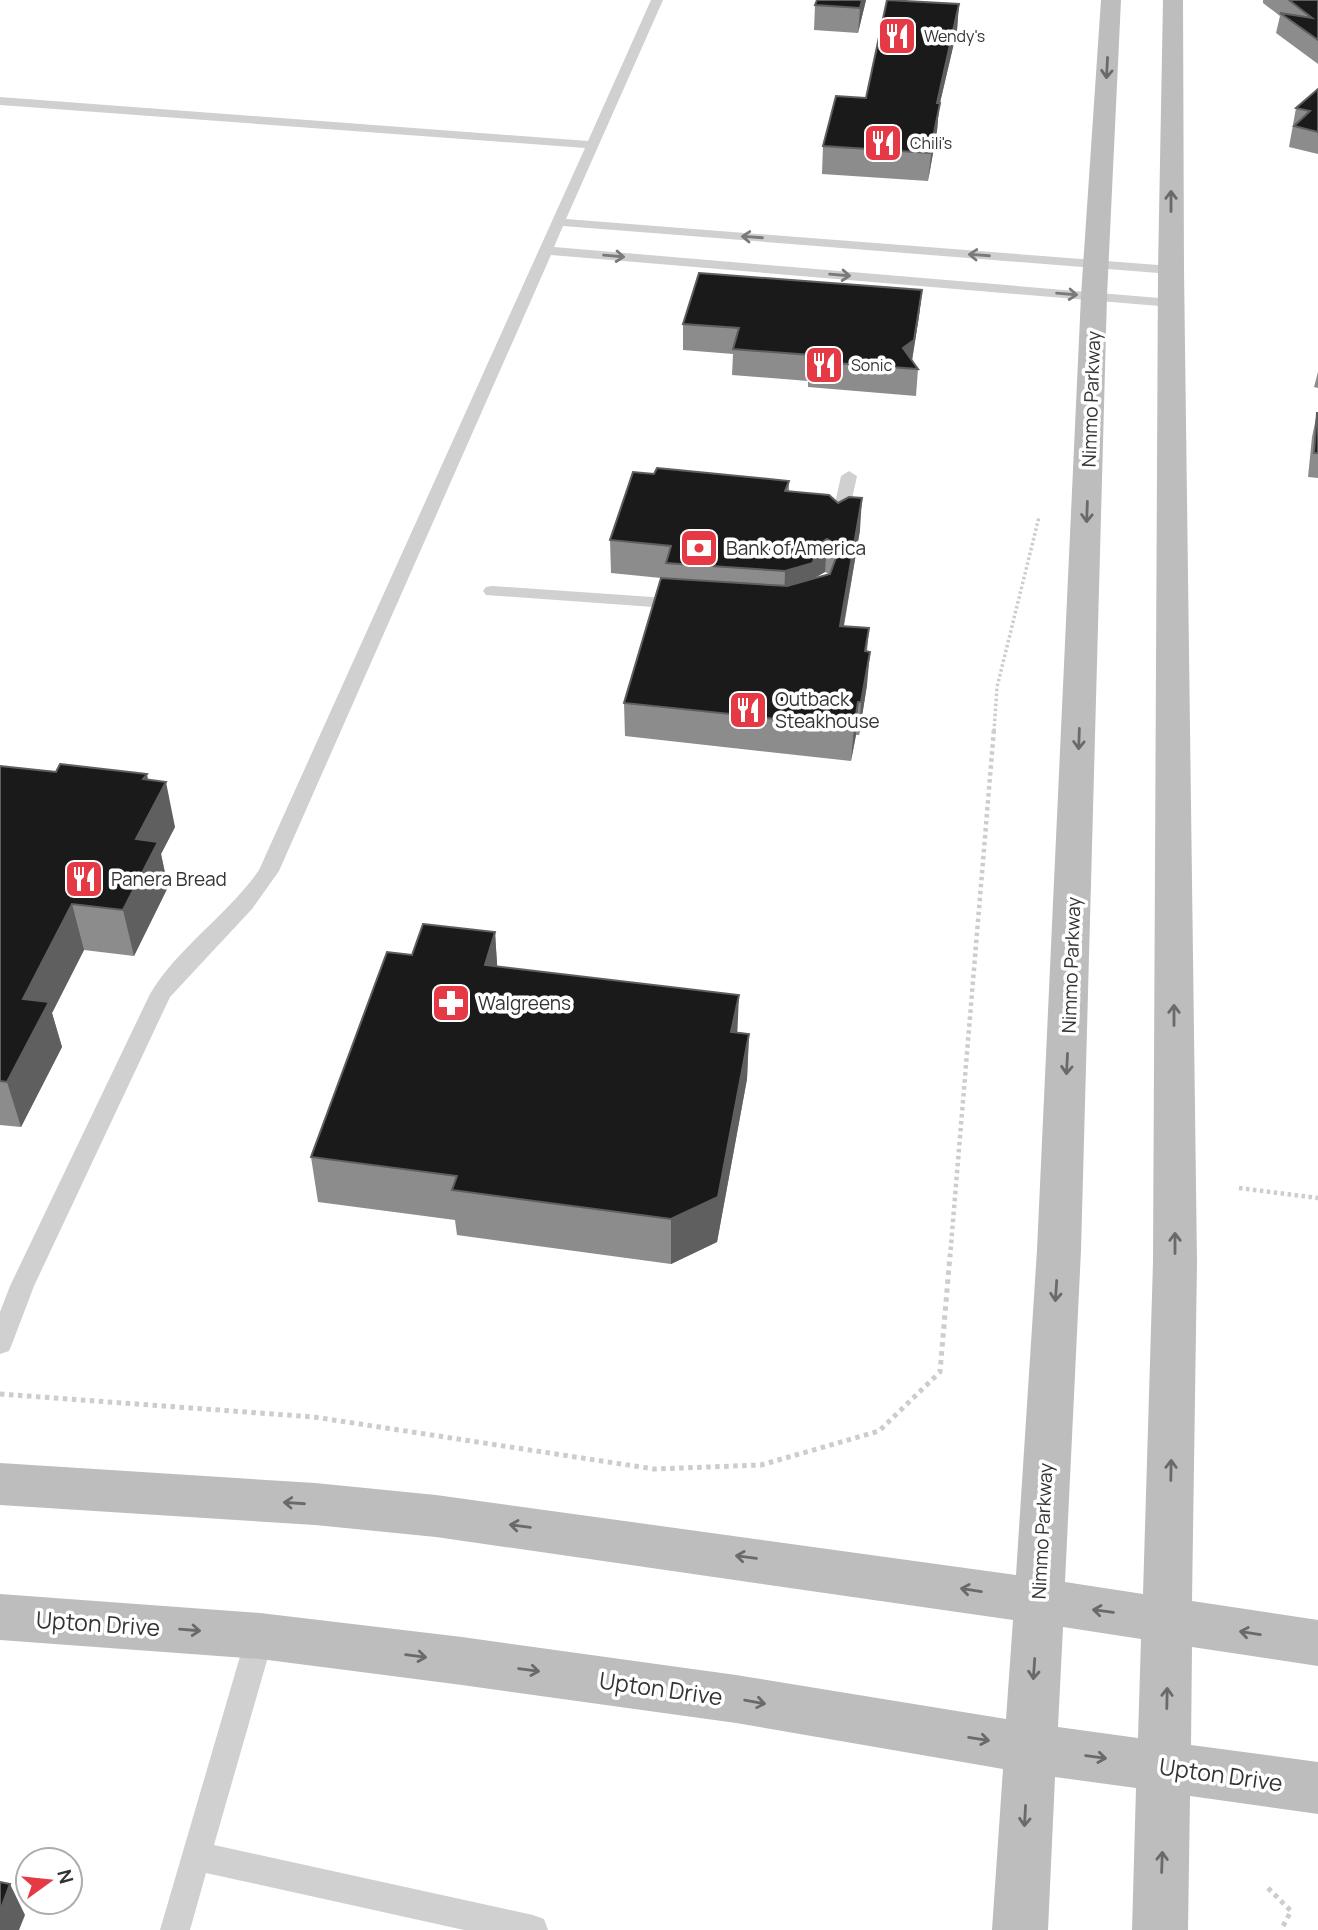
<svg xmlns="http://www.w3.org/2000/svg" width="1318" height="1930" font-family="Manrope,sans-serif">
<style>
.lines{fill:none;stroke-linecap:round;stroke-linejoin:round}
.path-far2{stroke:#cdcdcd;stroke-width:3.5;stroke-dasharray:2.5 2.5;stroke-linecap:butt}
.path-far1{stroke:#cdcdcd;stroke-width:4.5;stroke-dasharray:3.5 3.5;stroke-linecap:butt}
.path{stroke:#cdcdcd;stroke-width:5;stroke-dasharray:4.5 4.5;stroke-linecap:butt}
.lane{fill:#d0d0d0;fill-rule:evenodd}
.secondary{fill:#bdbdbd;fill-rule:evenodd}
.wall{fill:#8c8c8c;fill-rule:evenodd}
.shaded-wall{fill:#5f5f5f}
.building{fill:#1a1a1a;stroke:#5f5f5f;stroke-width:2}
.oneway{stroke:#6a6a6a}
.oneway2{stroke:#7a7a7a}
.labels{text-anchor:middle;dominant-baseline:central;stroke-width:7;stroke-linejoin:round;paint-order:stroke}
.far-poi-label{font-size:16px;fill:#333;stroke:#fff;text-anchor:start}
.street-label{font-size:19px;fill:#333;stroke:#fff}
.poi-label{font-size:19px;fill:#333;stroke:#fff;text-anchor:start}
.near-street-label{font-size:23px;fill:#333;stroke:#fff}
</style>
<rect width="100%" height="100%" fill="#fff"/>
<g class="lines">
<path class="path-far2" d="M994,731l3,-44 42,-170"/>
<path class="path-far1" d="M1239,1188l79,10
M950,1257l44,-528"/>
<path class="path" d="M0,1394l314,23 340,52 107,-4 118,-34 61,-59 10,-117
M1268,1888l23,23 -10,19"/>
<path class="lane" d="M651,0h12l-97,219 605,47 7,4 -7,4 -608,-48 -9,21 617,52 7,4 -7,4 -620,-52 -272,616 -27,38 -82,88 -136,289 -22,58 -3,7 -9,3v-42l10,-26 140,-292c28,-47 78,-79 109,-124l326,-722 -585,-43v-8l588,44z
M849,471l8,5 -11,50 -8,5 -8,-5 11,-50z
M492,586l189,13 9,5 -9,5 -195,-14 -3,-4 3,-4z
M260,1623l10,4 4,9 -60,209 319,70 11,4 4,11h-84l-258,-57 -16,57h-30l86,-294 4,-9z"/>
<path class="secondary" d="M1101,0h20l-14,296 -26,954 -16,332 78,12 10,-332 5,-992 5,-270h20l1,270 13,992 -5,339 126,19v46l-126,-19 -1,98 127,17v52l-128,-18 -2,134h-56l4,-142 -81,-11 -7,153h-56l11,-161 -267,-46 -274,-38 -202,-26 -260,-19v-46l260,19 202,24 274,38 270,44 7,-99 -577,-83 -121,-12 -315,-20v-42l315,20 121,12 580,80 21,-325 44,-954zM1063,1627l78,12 -3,99 -80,-11z"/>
</g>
<path class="wall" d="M817,0h49l-8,33 -44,-3 1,-25z
M1263,0h55v64l-42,-31 4,-17 -17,-13z
M959,4l-2,26 -18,77 -2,24 -9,50 -106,-7 1,-28 43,-48z
M1318,89v65l-29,-7 7,-39z
M922,290l-3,26 -7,45 6,8 -2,27 -108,-9v-6l-76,-6 1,-21 -50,-4v-26z
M1318,372v16l-4,-1z
M1317,413h1v65l-10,-1 4,-40z
M789,481v10l71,39 -16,96 25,2 -2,24v33l-8,50h-3l-5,26 -226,-25 -1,-33 37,-125 -50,-5 -1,-33zM825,572l4,2 -14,4z
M0,766l148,14 27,47 -14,27 7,33 -34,69 -50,-6 -32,63 10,34 -41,80 -21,-2z
M495,932l2,34 241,66 11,2 -2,45 -30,163 -46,22 -214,-29 -2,-15 -137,-18 -7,-45 101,-202z"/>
<path class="shaded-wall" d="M862,0h4l-8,33 2,-25z
M959,4l-2,26 -18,77 -2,24 -9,50 9,-78z
M922,290l-3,26 -8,50 -8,-18z
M862,498l-2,32 -22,128 2,-32z
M827,539l-2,33 -11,6 -30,25 1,-32 31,-25z
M870,652l-3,33 -8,50 2,-33z
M858,702l-2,33 -5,26 3,-34z
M147,774l6,32 13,-24 9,45 -14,27 7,33 -34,69 -11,-46 13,-71 7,-60z
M72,904l12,46 -32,63 10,34 -41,80 -14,-45 16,-83z
M495,932l3,46 -13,-13z
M739,995l-2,45 -6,-8z
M749,1034l-2,45 -30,163 -46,22v-45z
M10,1884l15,31 -6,15h-19v-19z"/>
<path class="building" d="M817,0h45l-2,8 -45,-3z
M887,0l72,4 -22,99h3l-10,50 -107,-7 13,-50 30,2z
M1289,0h29v40l-38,-27 32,5z
M1318,89v43l-24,-6 16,-15 -14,-3z
M699,273l223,17 -8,50 -11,8 15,21 -109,-8 2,-6 -78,-6 6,-21 -56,-4z
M1317,413h1v40h-4z
M657,468l132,13 -4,10 44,4 9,8 11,-6 13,1 -22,128 29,2 -4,23 5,1 -9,50h-3l-4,25 -230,-24 37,-125 126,8 43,-12 10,-27 -13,-8 -11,7 -3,17 -28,8 -119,-8 5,-17 -61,-6 23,-68 21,2z
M60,764l87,10 -4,5 23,3 -30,57 22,3 -35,68 -51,-6 -49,95 26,3 -42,80 -7,-1v-315l56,6z
M423,924l72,8 -10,33 254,30 -8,37 18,2 -31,163 -47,22 -219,-29 5,-14 -146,-19 76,-205 25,3z
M0,1882l10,2 -10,27z"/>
<defs><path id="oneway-shaft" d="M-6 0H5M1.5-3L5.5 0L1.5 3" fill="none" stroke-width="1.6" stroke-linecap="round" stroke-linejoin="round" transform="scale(1.75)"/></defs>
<g class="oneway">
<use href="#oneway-shaft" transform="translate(1107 68) rotate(93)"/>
<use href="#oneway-shaft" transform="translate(1171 201) rotate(-90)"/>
<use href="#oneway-shaft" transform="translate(1087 512) rotate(92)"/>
<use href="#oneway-shaft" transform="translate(1079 739) rotate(92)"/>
<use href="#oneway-shaft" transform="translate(1174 1015) rotate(-90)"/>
<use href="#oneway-shaft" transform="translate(1067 1064) rotate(93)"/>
<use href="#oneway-shaft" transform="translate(1175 1243) rotate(-90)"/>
<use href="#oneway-shaft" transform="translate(1056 1291) rotate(94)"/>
<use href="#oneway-shaft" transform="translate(1171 1470) rotate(-89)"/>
<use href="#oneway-shaft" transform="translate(294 1503) rotate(-176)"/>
<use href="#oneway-shaft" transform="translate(520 1526) rotate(-173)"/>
<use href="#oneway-shaft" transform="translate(746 1557) rotate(-172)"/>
<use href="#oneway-shaft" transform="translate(971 1590) rotate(-171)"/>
<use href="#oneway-shaft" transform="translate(1103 1611) rotate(-172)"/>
<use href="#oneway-shaft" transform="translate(190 1630) rotate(5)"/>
<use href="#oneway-shaft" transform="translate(1250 1633) rotate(-171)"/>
<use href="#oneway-shaft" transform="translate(416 1656) rotate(7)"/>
<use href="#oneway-shaft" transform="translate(1034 1669) rotate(94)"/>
<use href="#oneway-shaft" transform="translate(529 1670) rotate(8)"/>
<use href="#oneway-shaft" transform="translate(1167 1698) rotate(-89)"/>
<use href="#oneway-shaft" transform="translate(755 1702) rotate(10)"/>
<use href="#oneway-shaft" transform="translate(979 1739) rotate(9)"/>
<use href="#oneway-shaft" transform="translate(1096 1757) rotate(8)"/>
<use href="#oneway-shaft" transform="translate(1025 1816) rotate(93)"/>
<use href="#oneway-shaft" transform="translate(1162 1862) rotate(-88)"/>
</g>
<g class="oneway2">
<use href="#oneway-shaft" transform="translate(752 237) rotate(-176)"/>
<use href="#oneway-shaft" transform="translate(979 255) rotate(-176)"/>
<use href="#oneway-shaft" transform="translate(614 256) rotate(5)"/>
<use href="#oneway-shaft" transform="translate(840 275) rotate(5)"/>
<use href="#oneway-shaft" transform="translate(1067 294) rotate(5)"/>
</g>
<defs>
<symbol id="restaurant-square" viewBox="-11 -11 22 22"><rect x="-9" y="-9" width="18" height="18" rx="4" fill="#e63946" stroke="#fff"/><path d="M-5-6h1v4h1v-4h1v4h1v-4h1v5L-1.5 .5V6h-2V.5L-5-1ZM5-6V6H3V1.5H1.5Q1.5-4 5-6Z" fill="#fff"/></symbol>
<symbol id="bank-square" viewBox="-11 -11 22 22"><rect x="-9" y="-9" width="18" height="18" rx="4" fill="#e63946" stroke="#fff"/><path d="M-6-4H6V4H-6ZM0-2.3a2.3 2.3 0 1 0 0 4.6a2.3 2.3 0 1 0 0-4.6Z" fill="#fff"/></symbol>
<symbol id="pharmacy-square" viewBox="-11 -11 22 22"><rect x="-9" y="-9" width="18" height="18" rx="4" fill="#e63946" stroke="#fff"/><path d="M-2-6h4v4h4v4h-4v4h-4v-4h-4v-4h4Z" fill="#fff"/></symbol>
</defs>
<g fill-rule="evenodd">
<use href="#restaurant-square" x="875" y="14" width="44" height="44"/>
<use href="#restaurant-square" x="861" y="121" width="44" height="44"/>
<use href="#restaurant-square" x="802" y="343" width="44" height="44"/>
<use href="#bank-square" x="677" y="526" width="44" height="44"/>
<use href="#restaurant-square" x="726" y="688" width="44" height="44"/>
<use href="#restaurant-square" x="62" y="857" width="44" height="44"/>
<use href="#pharmacy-square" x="429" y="981" width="44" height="44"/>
</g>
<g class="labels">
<g class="far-poi-label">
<text x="924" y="36">Wendy's</text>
<text x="910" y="143">Chili's</text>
<text x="851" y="365">Sonic</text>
</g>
<g class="street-label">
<text transform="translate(1091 399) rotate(-88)">Nimmo Parkway</text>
<text transform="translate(1071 965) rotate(-88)">Nimmo Parkway</text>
<text transform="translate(1042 1531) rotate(-87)">Nimmo Parkway</text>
</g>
<g class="poi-label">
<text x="726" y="548">Bank of America</text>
<text x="775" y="699">Outback<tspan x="775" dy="22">Steakhouse</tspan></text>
<text x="111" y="879">Panera Bread</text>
<text x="478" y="1003">Walgreens</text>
</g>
<g class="near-street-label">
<text transform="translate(98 1623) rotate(4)">Upton Drive</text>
<text transform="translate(661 1688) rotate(8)">Upton Drive</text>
<text transform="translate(1221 1774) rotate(8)">Upton Drive</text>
</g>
</g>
<g transform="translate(49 1881) rotate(75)"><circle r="33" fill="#ffffff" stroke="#adadad" stroke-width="2"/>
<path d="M0-5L12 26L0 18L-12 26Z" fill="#e63946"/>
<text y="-10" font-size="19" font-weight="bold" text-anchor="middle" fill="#333333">N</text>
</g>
</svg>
